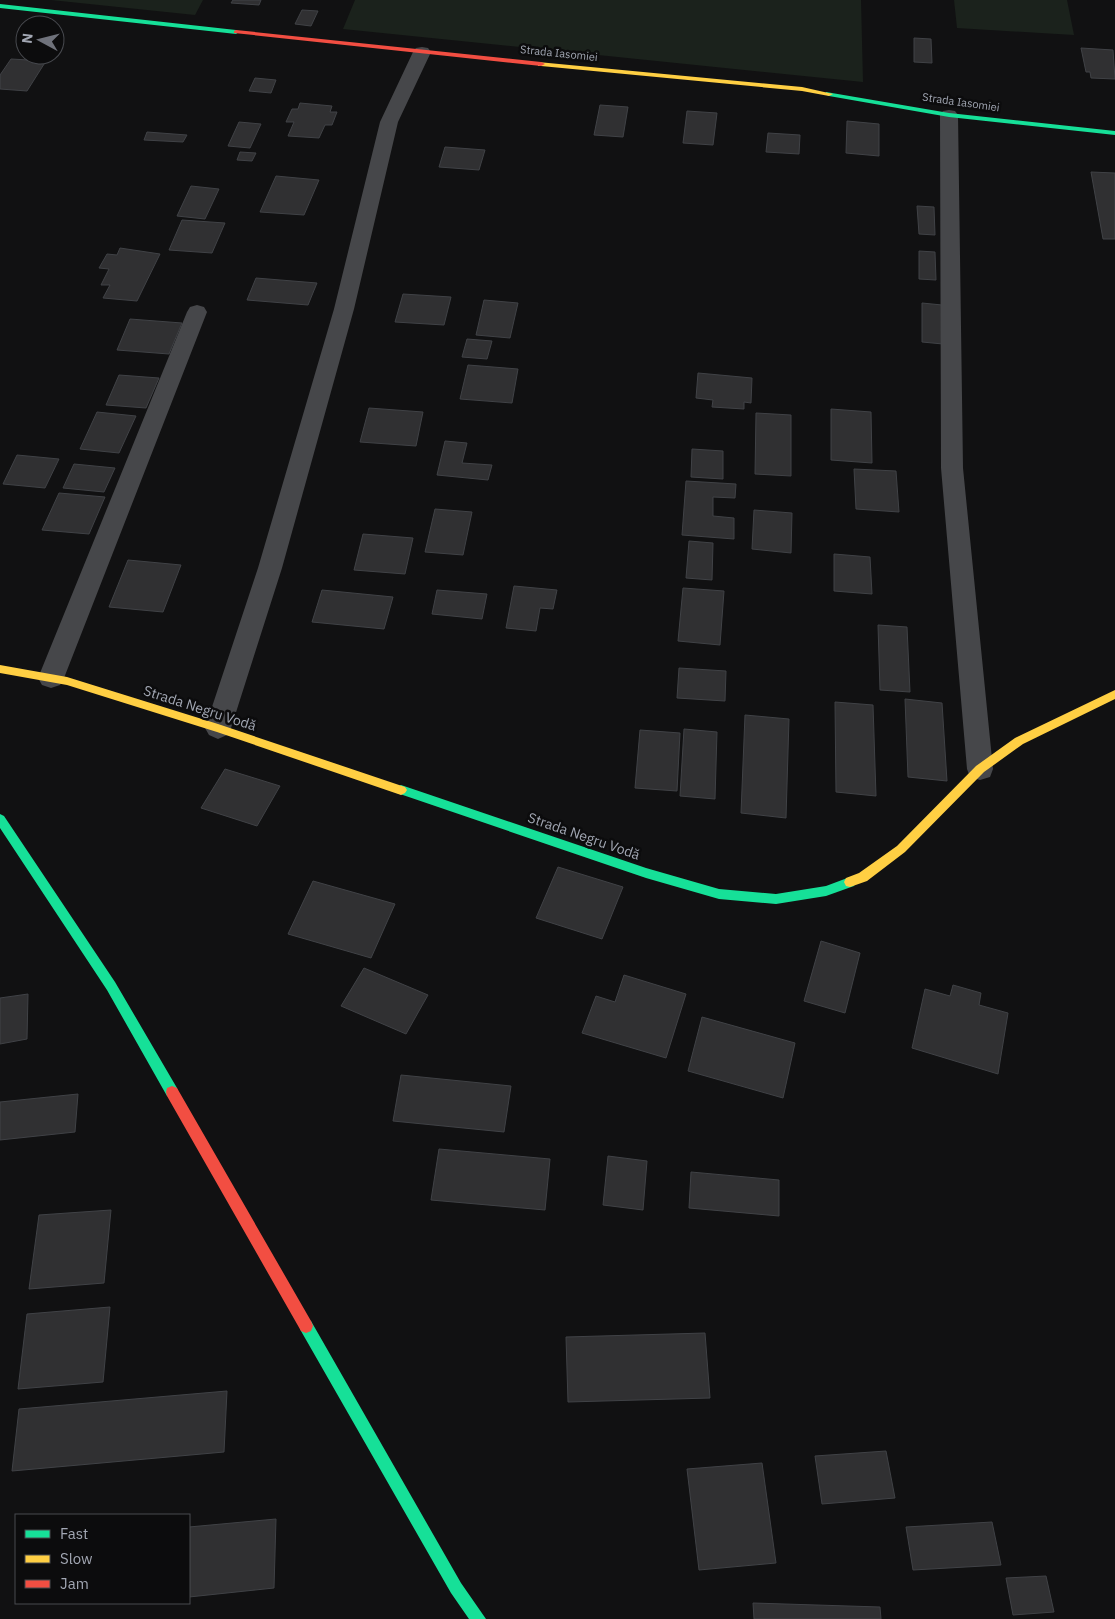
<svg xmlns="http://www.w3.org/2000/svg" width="1115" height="1619" font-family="'IBM Plex Sans',sans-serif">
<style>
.green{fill:#1b221c}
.building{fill:#303032;stroke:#404246}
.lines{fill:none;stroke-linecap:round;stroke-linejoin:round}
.street{fill:#46474a;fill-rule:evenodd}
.fast{fill:#16e098;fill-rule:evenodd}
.slow{fill:#ffcf43;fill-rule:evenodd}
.jam{fill:#f24e42;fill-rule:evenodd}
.labels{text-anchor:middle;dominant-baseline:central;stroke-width:5;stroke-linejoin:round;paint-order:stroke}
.far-street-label{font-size:11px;fill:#a2a7b3;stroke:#0c0c0d}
.street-label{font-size:14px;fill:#a2a7b3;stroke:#0c0c0d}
</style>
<rect width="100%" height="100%" fill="#111112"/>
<path class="green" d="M51,0h152l-8,15z
M355,0h506l2,82 -520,-53z
M954,0h113l7,35 -117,-7z"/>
<path class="building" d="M233,0h28l-2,5 -28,-2z
M302,10l16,1 -7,15 -16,-2z
M914,38l17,1 1,24 -18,-1z
M1081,48l32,2 2,29 -24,-1 -1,-6h-4z
M11,59l35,2 -19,30 -27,-2v-14z
M255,78l21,2 -5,13 -22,-2z
M300,103l32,3 -2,6h7l-5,13h-7l-6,13 -31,-2 6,-14h-8l6,-13h6z
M600,105l28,2 -5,30 -29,-2z
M687,111l30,2 -4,32 -30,-2z
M847,121l32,3v32l-33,-3z
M239,122l22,2 -11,24 -22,-2z
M147,132l40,3 -4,7 -39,-2z
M768,133l32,2 -1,19 -33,-2z
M445,147l40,3 -6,20 -40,-3z
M240,152l16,1 -4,8 -15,-1z
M1091,172l24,1v66h-12z
M276,176l43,4 -15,35 -44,-3z
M191,186l28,3 -14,30 -28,-3z
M917,206l17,1 1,28 -16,-1z
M182,220l43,3 -13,30 -43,-3z
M120,248l40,6 -23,47 -34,-3 7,-13h-9l8,-16 -10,-1 8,-14 10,1z
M919,251l16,1 1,28 -17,-1z
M256,278l61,5 -9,22 -61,-5z
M403,294l48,3 -7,28 -49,-3z
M484,300l34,3 -8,35 -34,-3z
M922,303l20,2 1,39 -21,-2z
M130,319l52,4 -13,31 -52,-4z
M467,339l25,2 -5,18 -25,-2z
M468,365l50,4 -6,34 -52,-4z
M698,373l54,5 -1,25 -7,-1v7l-32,-2 1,-7 -17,-2z
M119,375l40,3 -13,30 -40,-3z
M369,408l54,4 -7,34 -56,-4z
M831,409l40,3 1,51 -41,-3z
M97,412l39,4 -17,37 -39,-4z
M756,413l35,2v61l-36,-2z
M445,441l22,2 -5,20 30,2 -4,15 -51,-5z
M692,449l31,2v28l-32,-2z
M17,455l42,4 -14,29 -42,-4z
M74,464l41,4 -11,24 -41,-4z
M854,469l42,2 3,41 -43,-3z
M686,481l50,3 -1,14 -22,-1v19l21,2v21l-52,-4z
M59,493l46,4 -16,37 -47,-4z
M435,509l37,3 -9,43 -38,-3z
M754,510l38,3 -1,40 -39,-4z
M363,534l50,4 -8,36 -51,-4z
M689,541l24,2 -1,37 -26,-2z
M834,554l36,3 2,37 -38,-3z
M128,560l53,5 -18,47 -54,-5z
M514,586l43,4 -4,19 -13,-1 -4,23 -30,-3z
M683,588l41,3 -4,54 -42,-4z
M322,590l71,7 -9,32 -72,-7z
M437,590l50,4 -5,25 -50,-5z
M878,625l29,2 3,65 -30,-2z
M679,668l47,3 -1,30 -48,-3z
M905,699l37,4 5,78 -39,-4z
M835,702l38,3 3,91 -40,-4z
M745,715l44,4 -3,99 -45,-5z
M684,729l33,3 -2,67 -35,-3z
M640,730l40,3 -3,58 -42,-3z
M225,769l55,17 -23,40 -56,-18z
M558,867l65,20 -21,52 -66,-21z
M313,881l82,23 -24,54 -83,-24z
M821,941l39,12 -15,60 -41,-12z
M364,968l64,27 -22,39 -65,-28z
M624,975l62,19 -20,64 -84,-25 14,-37 19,6z
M953,985l28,8 -2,12 29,8 -10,61 -86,-26 13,-59 25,7z
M28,994l-1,45 -27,5v-46z
M702,1017l93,26 -12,55 -95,-27z
M401,1075l110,11 -7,46 -111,-11z
M78,1094l-3,38 -75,8v-38z
M439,1149l111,10 -5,51 -114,-10z
M608,1156l39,5 -4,49 -40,-5z
M691,1172l88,8v36l-90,-8z
M111,1210l-7,73 -75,6 10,-74z
M110,1307l-7,75 -85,7 9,-75z
M705,1333l5,65 -142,4 -2,-65z
M227,1391l-3,61 -212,19 7,-62z
M886,1451l9,47 -73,6 -7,-48z
M762,1463l14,100 -77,7 -12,-101z
M276,1519l-2,69 -85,9v-70z
M992,1522l9,43 -88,5 -7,-43z
M1046,1576l8,36 -41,3 -7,-37z
M753,1603l127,4 1,12h-127z"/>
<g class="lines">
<path class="street" d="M422,47l6,1 3,4 -33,70 -44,187 -72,259 -51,160 -4,7 -9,4 -9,-4 -4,-7 53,-160 76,-259 46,-187 33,-70 3,-4z
M949,110l6,1 3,4 5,353 30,301 -3,8 -10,3 -10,-3 -3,-8 -26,-301 -1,-353 3,-4z
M197,305l7,2 3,5 -143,366 -4,7 -9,3 -9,-3 -4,-7 149,-366 3,-5z"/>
<path class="fast" d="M0,4l236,26 3,2 -3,2 -236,-26z
M826,92l123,21 166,18v4l-166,-18 -120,-21 -4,-2z
M401,785l245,83 73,21 57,5 50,-8 24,-9 4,1 2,4 -2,4 -28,10 -50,8 -57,-5 -73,-21 -249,-85 -2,-3 2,-3z
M0,814l4,2 111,166 62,106 1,4 -1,4 -5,2 -5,-2 -60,-106 -107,-162z
M306,1319l5,2 150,262 25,36h-17l-18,-26 -150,-262 -2,-5 2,-5z"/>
<path class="slow" d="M538,62l264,25 31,7 -4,2 -27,-5 -261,-25h-3z
M0,665l67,12 151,47 187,63 2,3 -2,3 -4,2 -184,-63 -150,-47 -67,-12z
M1115,690v9l-92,45 -39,28 -79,80 -38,29 -17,6 -4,-1 -2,-4 2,-4 13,-5 38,-27 79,-80 39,-28z"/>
<path class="jam" d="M236,30l305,32 4,2 -4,2 -307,-33v-2z
M172,1086l5,2 134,233 2,5 -2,5 -5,2 -5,-2 -134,-235 -1,-4 1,-4z"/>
</g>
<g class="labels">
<g class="far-street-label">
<text transform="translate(559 53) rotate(6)">Strada Iasomiei</text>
<text transform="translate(961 102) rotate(8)">Strada Iasomiei</text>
</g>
<g class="street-label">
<text transform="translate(200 708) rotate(18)">Strada Negru Vodă</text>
<text transform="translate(584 836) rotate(19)">Strada Negru Vodă</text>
</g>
</g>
<rect x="15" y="1514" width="175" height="90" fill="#0c0c0d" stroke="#484a4f"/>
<rect x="25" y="1530" width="25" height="8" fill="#16e098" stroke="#484a4f"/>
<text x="60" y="1539" font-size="15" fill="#a2a7b3">Fast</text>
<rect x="25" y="1555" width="25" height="8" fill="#ffcf43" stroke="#484a4f"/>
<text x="60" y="1564" font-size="15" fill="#a2a7b3">Slow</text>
<rect x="25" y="1580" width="25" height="8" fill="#f24e42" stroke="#484a4f"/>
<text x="60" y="1589" font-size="15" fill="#a2a7b3">Jam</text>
<g transform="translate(40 40) rotate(277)"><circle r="24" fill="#0c0c0d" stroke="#484a4f"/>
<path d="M0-4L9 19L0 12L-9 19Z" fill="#6f727b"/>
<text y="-8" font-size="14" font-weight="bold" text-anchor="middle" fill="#a2a7b3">N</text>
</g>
</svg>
